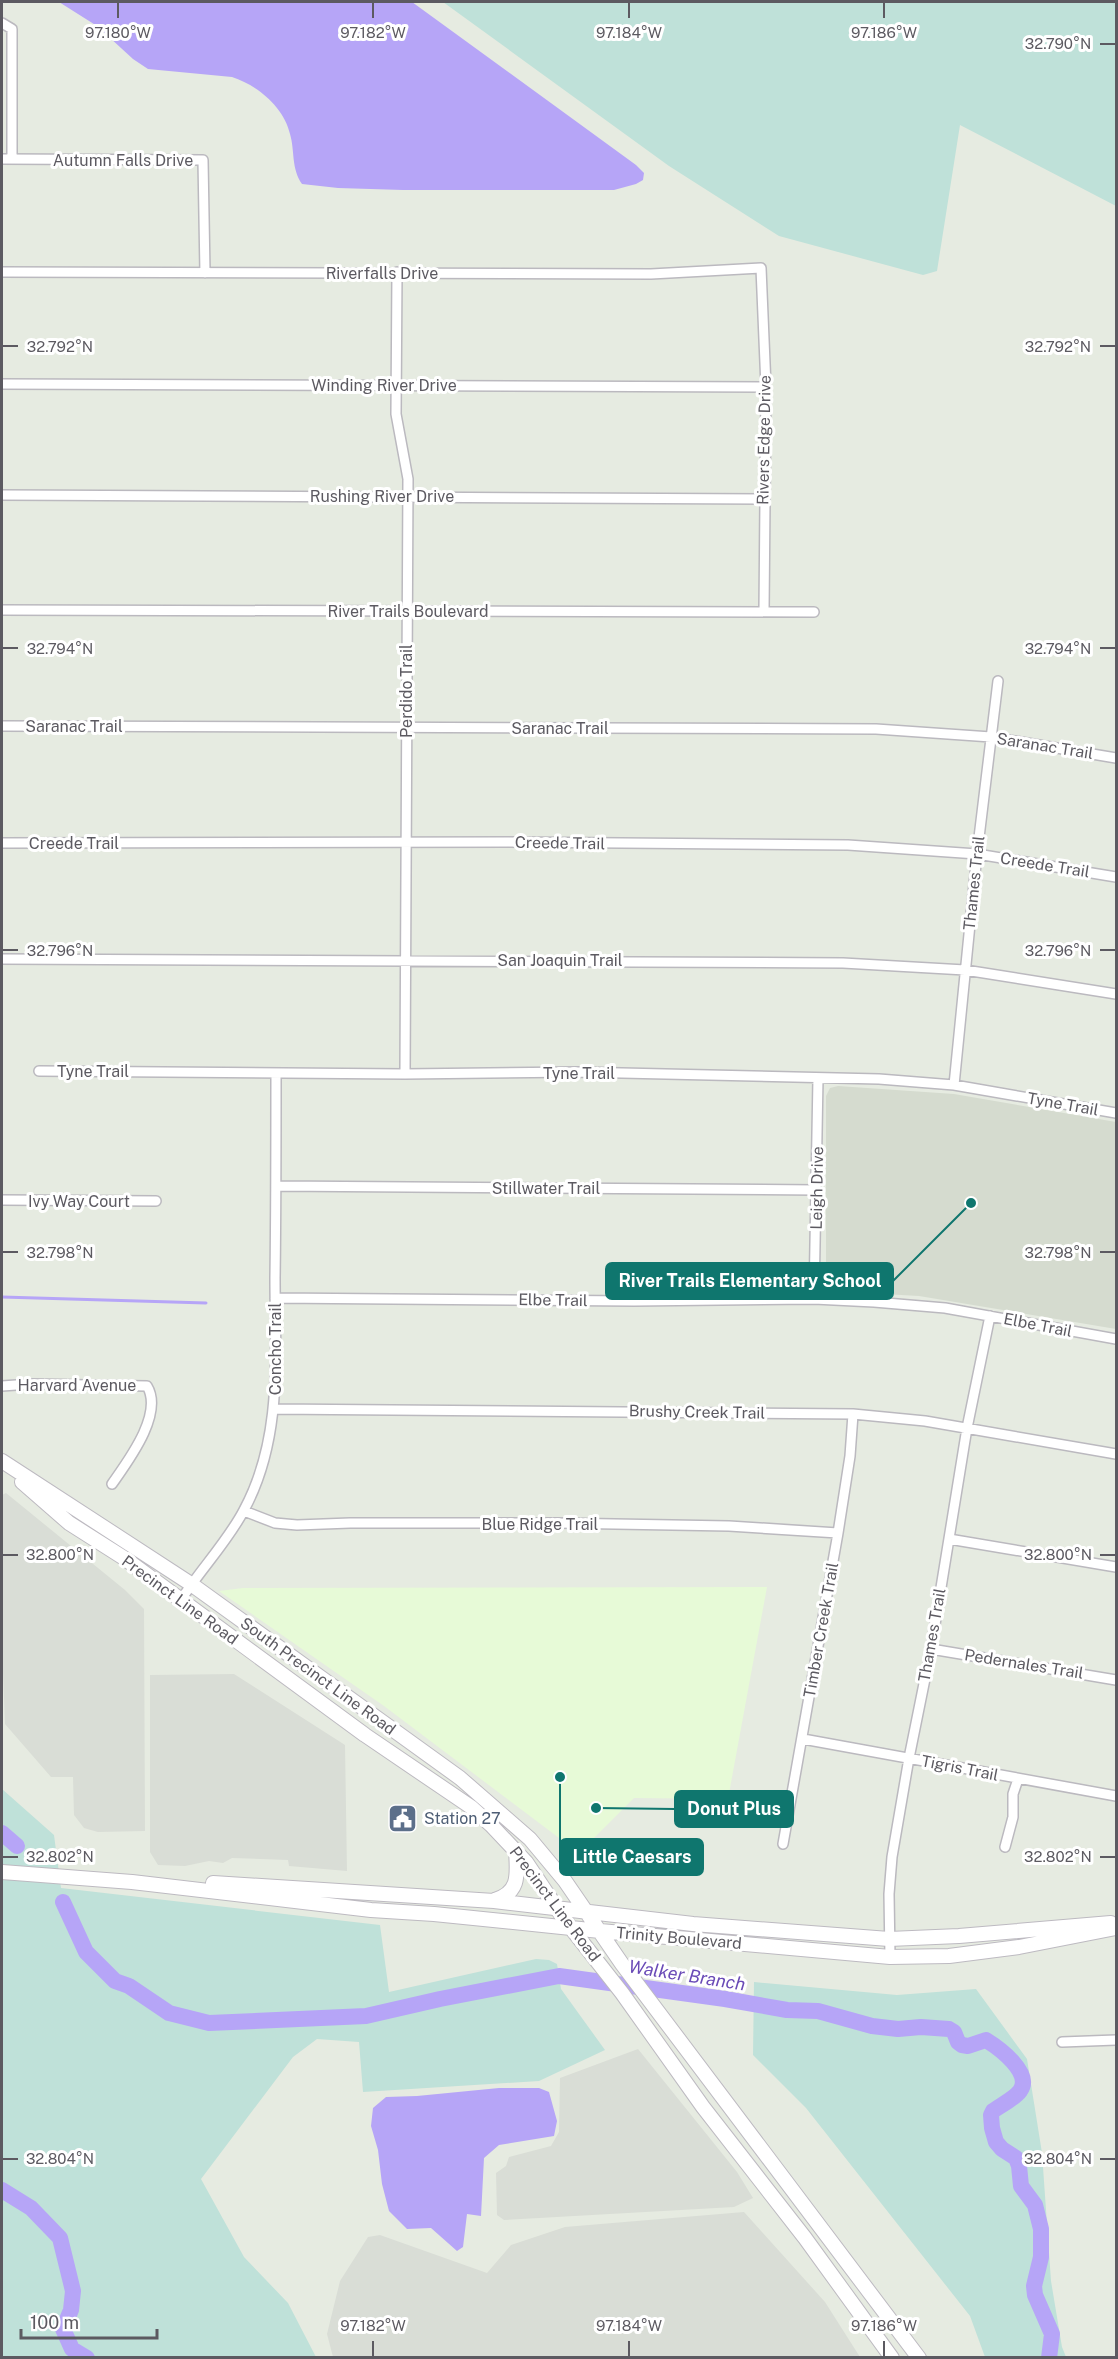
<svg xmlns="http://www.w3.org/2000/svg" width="1118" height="2359" font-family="'Public Sans',sans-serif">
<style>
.commercial{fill:#e7fad7}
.industrial{fill:#d9ddd6}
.education{fill:#d5dbcf}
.green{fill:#bfe1d9}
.water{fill:#b6a5f7}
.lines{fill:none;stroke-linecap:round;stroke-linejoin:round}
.stream{stroke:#b6a5f7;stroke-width:3}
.river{stroke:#b6a5f7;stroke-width:16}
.street-casing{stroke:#bbb9bf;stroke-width:12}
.secondary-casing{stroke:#bdbac1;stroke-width:16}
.street{stroke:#fff;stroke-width:9}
.secondary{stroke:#fff;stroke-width:14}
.ticks{fill:none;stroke:#5c5a61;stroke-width:2}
.labels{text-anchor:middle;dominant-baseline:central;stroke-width:6;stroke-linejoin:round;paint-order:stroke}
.street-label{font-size:16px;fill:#5c5a61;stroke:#fff}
.service-label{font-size:16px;fill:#4e5e75;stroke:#fff;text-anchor:start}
.water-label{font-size:18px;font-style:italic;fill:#6a4bb7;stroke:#fff}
.ticks-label{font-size:15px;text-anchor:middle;fill:#5c5a61;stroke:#fff;stroke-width:6;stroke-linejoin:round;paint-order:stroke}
.leader{fill:none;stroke:#0f766e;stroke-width:2}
.callout-dot{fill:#0f766e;stroke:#fff;stroke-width:2}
.callout{fill:#0f766e;stroke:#0f766e;stroke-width:2}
.callout-label{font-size:18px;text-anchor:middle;font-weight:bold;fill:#fff}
</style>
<rect width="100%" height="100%" fill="#e6ebe1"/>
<path class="commercial" d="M767,1587l-39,212 -94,-1 -55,55 -195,-147 -165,-115 24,-3z"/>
<path class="industrial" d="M6,1493l119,97 19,19 1,222 -47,1 -14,-4 -10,-13 -1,-38h-22l-46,-53 -3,-76v-153z
M234,1674l111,71 2,126 -58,-5 -1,-6 -56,-2 -9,5 -14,-2 -24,5 -27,-1 -8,-13v-177z
M638,2049l99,123 16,26 -19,9 -230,13 -7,-5 -1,-42 10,-7 3,-9 42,-11 8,-14 1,-54z
M744,2212l81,90 35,55h-527l-6,-23 13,-53 28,-44 12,-2 107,38 24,-28 54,-18z"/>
<path class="education" d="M838,1086l116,8 162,28v207l-197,-33 -90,-5 -3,-7v-188l4,-8z"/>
<path class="green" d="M443,2h673v204l-156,-81 -23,146 -14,4 -144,-39 -110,-70z
M2,1789l52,46 7,53 319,37 9,67 147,-33 13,1 8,4 4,25 44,61 -66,31 -176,11 -4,-50 -42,-3 -24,18 -92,122 43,78 44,46 28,54h-314z
M754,1982l143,13 79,-6 51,70 15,94 9,128 11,66 4,10h-81l-15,-41 -164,-208 -53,-53z"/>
<path class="water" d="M59,2h353l224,163 8,8 -1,7 -7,4 -22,6h-211l-65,-2 -36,-4c-11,-16 -7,-33 -12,-50 -6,-27 -33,-49 -58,-57l-84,-8 -15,-10 -36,-33z
M499,2088h40l10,4 8,29 -3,15 -55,9 -15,13 -3,58 -14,-2 -4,33 -6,4 -26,-23 -24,1 -18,-18 -7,-27 -4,-34 -7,-24 2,-18 13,-11 31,-1z"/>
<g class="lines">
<path class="stream" d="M2,1297l204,6"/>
<path class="river" d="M2,1833l15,13
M63,1902l23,50 29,29 14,5 40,27 40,10 157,-7 74,-17 119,-23 166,23 62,11 31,1 54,15 26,3 23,-2 28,2 5,3 4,10 4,3 6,1 18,-6c13,8 47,33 34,51 -6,8 -19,14 -27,20l-2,4 1,13 4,14 6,7 14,9 3,8 2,20 14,19 6,24v28l-7,29 1,9 17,39 -3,24
M2,2190l29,18 29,30 13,53 -2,19 -8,19 9,20 15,9"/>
<defs>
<path id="street" d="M2,23l10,6v130
M2,159l201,1 2,113
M2,272l649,2 110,-6 5,119 -2,225
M397,272l-1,142 12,65 -3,595
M2,384l764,3
M2,495l761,4
M2,610l812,2
M2,726l874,3 115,8 125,21
M2,843l506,-1 340,3 129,9 139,23
M2,959l841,4 122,7 151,24
M39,1071l366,3 173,-2 301,7 75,6 162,28
M954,1085l23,-231 21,-173
M276,1186l541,4
M2,1200l154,1
M275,1298l359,3 180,-2 60,3 71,6 171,31
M814,1299l4,-221
M2,1386l28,-2 117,2c17,28 -19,75 -35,98
M274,1409l579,5 72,7 191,33
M244,1511l31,12 22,2 53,-2h208l171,3 109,7
M949,1539l167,28
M181,1600c19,-30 47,-59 63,-90 39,-72 31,-154 31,-232 1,-69 1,-137 1,-205
M931,1649l185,31
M803,1739l313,57
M783,1844l55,-311 12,-77 3,-42
M1005,1847l8,-30v-23l5,-15
M890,1957l-1,-63 3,-37 17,-99 22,-109 36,-221 23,-112
M1062,2042l54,-2"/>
<path id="secondary" d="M2,1461l189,123 269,194 70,61 35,42 57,83 297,394
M22,1482l47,41 55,35 241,177 106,72 20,18 35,37 38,57 58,74 81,114 102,131 87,120
M2,1872l130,10 239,28 63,4 166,17 290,26 59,-1 70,-9 97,-19
M213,1883l281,18 199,23 196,15 70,-3 152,-13
M495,1900c26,-8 22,-27 21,-50"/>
</defs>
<use href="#street" class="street-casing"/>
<use href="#secondary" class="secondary-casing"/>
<use href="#street" class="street"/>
<use href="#secondary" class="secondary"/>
</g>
<path class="ticks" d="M118,3v15M373,3v15M629,3v15M884,3v15M1100,44h15M3,346h15M1100,346h15M3,648h15M1100,648h15M3,950h15M1100,950h15M3,1252h15M1100,1252h15M3,1555h15M1100,1555h15M3,1857h15M1100,1857h15M3,2159h15M1100,2159h15M373,2341v15M629,2341v15M884,2341v15"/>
<defs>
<symbol id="civic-square" viewBox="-11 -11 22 22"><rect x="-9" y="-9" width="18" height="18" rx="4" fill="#5c6f8a" stroke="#fff"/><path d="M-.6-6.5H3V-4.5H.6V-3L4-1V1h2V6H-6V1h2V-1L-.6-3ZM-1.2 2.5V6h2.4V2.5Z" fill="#fff"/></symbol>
</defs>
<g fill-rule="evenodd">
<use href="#civic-square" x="386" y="1802" width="33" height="33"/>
</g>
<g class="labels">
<g class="street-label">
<text x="123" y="160">Autumn Falls Drive</text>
<text x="382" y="273">Riverfalls Drive</text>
<text x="384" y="385">Winding River Drive</text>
<text transform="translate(764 440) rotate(-89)">Rivers Edge Drive</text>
<text x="382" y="496">Rushing River Drive</text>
<text x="408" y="611">River Trails Boulevard</text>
<text transform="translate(406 691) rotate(-90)">Perdido Trail</text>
<text x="74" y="726">Saranac Trail</text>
<text x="560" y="728">Saranac Trail</text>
<text transform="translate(1045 746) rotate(9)">Saranac Trail</text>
<text x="74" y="843">Creede Trail</text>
<text transform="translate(560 843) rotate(1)">Creede Trail</text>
<text transform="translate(1045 865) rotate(9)">Creede Trail</text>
<text transform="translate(974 883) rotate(-84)">Thames Trail</text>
<text x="560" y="960">San Joaquin Trail</text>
<text x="93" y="1071">Tyne Trail</text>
<text x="579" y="1073">Tyne Trail</text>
<text transform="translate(1063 1104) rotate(10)">Tyne Trail</text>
<text x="546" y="1188">Stillwater Trail</text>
<text transform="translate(817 1188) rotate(-89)">Leigh Drive</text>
<text x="79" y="1201">Ivy Way Court</text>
<text transform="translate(553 1300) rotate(1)">Elbe Trail</text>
<text transform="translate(1038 1325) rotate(11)">Elbe Trail</text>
<text transform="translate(275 1349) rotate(-90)">Concho Trail</text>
<text x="77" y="1385">Harvard Avenue</text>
<text transform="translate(697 1412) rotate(1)">Brushy Creek Trail</text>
<text x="540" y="1524">Blue Ridge Trail</text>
<text transform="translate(180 1600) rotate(36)">Precinct Line Road</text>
<text transform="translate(821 1630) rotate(-80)">Timber Creek Trail</text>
<text transform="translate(932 1635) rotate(-80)">Thames Trail</text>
<text transform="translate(1024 1664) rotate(9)">Pedernales Trail</text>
<text transform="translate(318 1676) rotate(36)">South Precinct Line Road</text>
<text transform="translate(960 1768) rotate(11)">Tigris Trail</text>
<text transform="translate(555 1904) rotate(53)">Precinct Line Road</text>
<text transform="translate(679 1938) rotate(5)">Trinity Boulevard</text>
</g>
<g class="service-label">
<text x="424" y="1818">Station 27</text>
</g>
<g class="water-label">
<text transform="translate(687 1975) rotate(9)">Walker Branch</text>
</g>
</g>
<g class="ticks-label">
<text x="118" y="38">97.180°W</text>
<text x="373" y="38">97.182°W</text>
<text x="629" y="38">97.184°W</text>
<text x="884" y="38">97.186°W</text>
<text x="1058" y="49">32.790°N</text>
<text x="1058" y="352">32.792°N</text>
<text x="60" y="352">32.792°N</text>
<text x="1058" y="654">32.794°N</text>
<text x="60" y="654">32.794°N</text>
<text x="60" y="956">32.796°N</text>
<text x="1058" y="956">32.796°N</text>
<text x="60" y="1258">32.798°N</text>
<text x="1058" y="1258">32.798°N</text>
<text x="1058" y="1560">32.800°N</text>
<text x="60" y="1560">32.800°N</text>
<text x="1058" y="1862">32.802°N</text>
<text x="60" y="1862">32.802°N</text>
<text x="1058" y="2164">32.804°N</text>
<text x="60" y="2164">32.804°N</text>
<text x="373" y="2331">97.182°W</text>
<text x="629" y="2331">97.184°W</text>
<text x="884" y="2331">97.186°W</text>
</g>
<path class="leader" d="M971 1203L893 1281M596 1808L675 1809M560 1777L560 1857"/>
<g class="callout-dot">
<circle cx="971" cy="1203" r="6"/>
<circle cx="596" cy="1808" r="6"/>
<circle cx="560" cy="1777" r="6"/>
</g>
<g class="callout">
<rect x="606" y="1263" width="287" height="36" rx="6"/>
<rect x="675" y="1791" width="118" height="36" rx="6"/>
<rect x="560" y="1839" width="143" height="36" rx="6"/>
</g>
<g class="callout-label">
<text x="750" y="1287">River Trails Elementary School</text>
<text x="734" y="1815">Donut Plus</text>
<text x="632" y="1863">Little Caesars</text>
</g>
<rect width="1118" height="2359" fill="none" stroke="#5c5a61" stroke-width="6"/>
<path d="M21 2329v9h136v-9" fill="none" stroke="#5c5a61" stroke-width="3"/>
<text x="30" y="2329" font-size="18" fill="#5c5a61" stroke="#ffffff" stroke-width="4.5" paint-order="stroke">100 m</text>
</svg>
